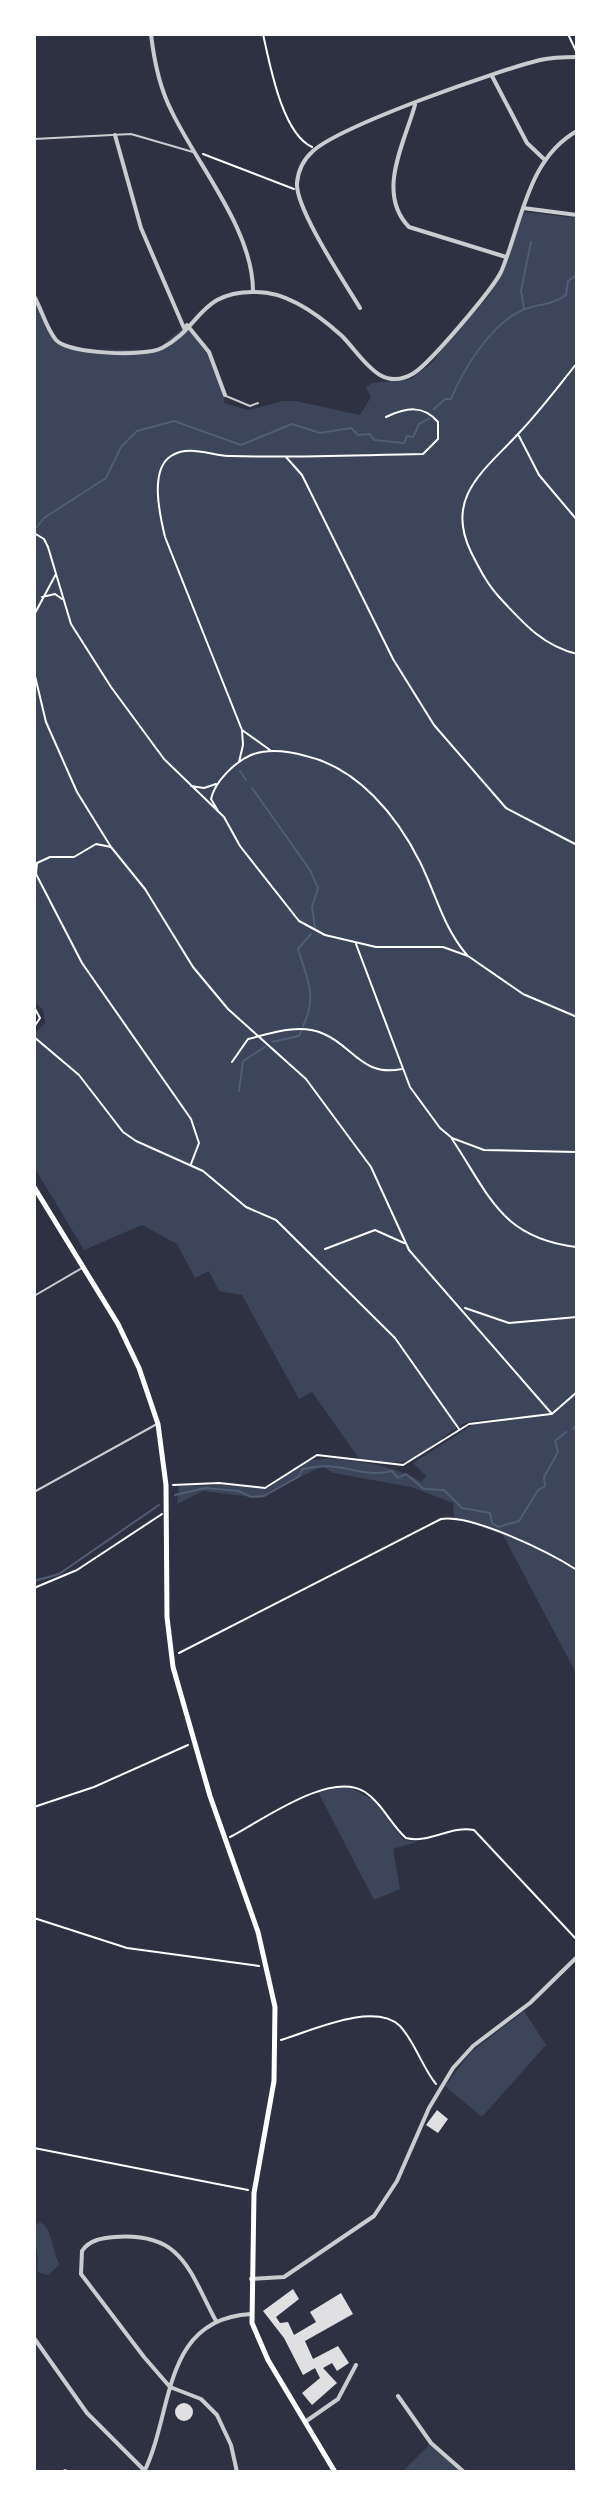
<svg xmlns="http://www.w3.org/2000/svg" width="611" height="2506" font-family="Lato,sans-serif">
<style>
.green{fill:#3c4559}
.lines{fill:none;stroke-linecap:round;stroke-linejoin:round}
.stream{stroke:#4f5d75;stroke-width:2}
.building{fill:#e0e0e3}
.path{stroke:#fff;stroke-width:2}
.service{stroke:#caccd0;stroke-width:2}
.minor{stroke:#caccd0;stroke-width:4}
.tertiary{stroke:#caccd0;stroke-width:4}
.secondary{stroke:#fff;stroke-width:5}
</style>
<rect width="100%" height="100%" fill="#2d3142"/>
<path class="green" d="M524,212l53,6v1457l-74,-140 -49,-18 -1,-14 -42,-16 -78,-14 -11,-7 -62,32 -57,-7 -26,13 2,-18 44,-1 42,4c14,-6 22,-18 35,-25 24,-13 100,2 121,18l5,-6 -13,-13 61,-39 23,-2 -2,-3c-9,1 -25,1 -32,5 -48,28 -36,45 -103,36l-48,-68 -13,7 -57,-104 -23,-4 -10,-20 -14,7 -18,-34 -35,-19 -58,25 -50,-83v-133l11,-11 -2,-13 -9,-9v-707l18,41 16,14 88,1 31,-25 22,27 16,43 -1,8 24,7 35,-9h13l64,14 11,-18 -5,-10 6,-4 39,-4 21,-16 23,-31 32,-34 13,-21z
M347,1786l26,14 31,40 13,2 -24,7 7,40 -26,11 -56,-108z
M524,2011l22,34 -64,72 -37,-31 26,-34z
M40,2222c14,8 11,29 20,42l-12,11 -11,-3c3,-15 -3,-29 -3,-45z
M431,2443l33,29h-62z"/>
<g class="lines">
<path class="stream" d="M524,308l-3,-17 10,-49
M434,409l11,-10h6c12,-30 42,-78 74,-90 17,-6 24,-3 41,-14l2,-14 9,-6
M37,527l7,-9 62,-40 15,-31 16,-16 37,-10 67,24 51,-21 28,9 31,-5 7,7 12,-1 4,6 30,3 3,-7 6,1 6,-13 11,-6
M240,771l6,9
M252,788l58,82 8,18 -6,19 3,21
M303,1026c15,-30 4,-47 -5,-77l13,-15
M272,1042l27,-6 2,-5
M239,1091l4,-30 22,-14
M573,1429l4,-4
M175,1495l30,-7 34,3 12,6 13,-1 34,-19 5,-8c36,-10 58,10 89,2l6,7 8,-4 18,15 20,1 18,18 28,5 2,10 6,4 21,-6 19,-31 7,-4 -1,-9 14,-25 -3,-11 11,-9
M34,1581l25,-7 100,-69"/>
</g>
<path class="building" d="M437,2110l11,9 -10,14 -12,-8z
M293,2289l6,10 -23,18 4,6 8,-1 6,13 22,-13 -6,-10 31,-19 12,21 -48,27 8,18 25,-13 11,17 -12,8 -5,-8 -9,5 14,15 -25,22 -10,-12 18,-15 -5,-10 -12,7 -19,-37 -21,-27z
M175 2412a9 9 0 1 1 18 0a9 9 0 1 1-18 0Z"/>
<g class="lines">
<path class="path" d="M263,34c7,31 19,99 49,113
M568,34l8,17
M203,154l91,35
M577,363c-19,24 -37,48 -58,70 -34,37 -75,64 -48,119 8,16 16,32 29,46 23,25 43,48 77,56
M519,436l20,39 38,45
M286,457l16,18 91,184 41,66 72,83 71,37
M34,533l10,6 4,8 23,77 40,63 53,72 60,58 16,29 59,75 26,14 51,12h67l25,9 55,38 54,23
M42,597l13,-3 7,5
M34,615l22,-41
M34,672l12,50 31,70 34,55 34,42 48,78 35,42 78,70 65,88 38,83 143,164
M242,730l28,20
M239,762l4,-17 -1,-15 -77,-193c-5,-21 -16,-67 6,-81 18,-12 41,0 60,0 64,2 128,-1 192,-2l15,-15v-17c-15,-18 -33,-14 -52,-5
M191,786l13,2 12,-4
M218,811l-7,-12c4,-18 24,-37 40,-44 18,-7 37,-4 55,1 52,12 91,60 114,106 16,32 23,65 47,93
M111,847l-15,-3 -22,13h-24l-13,6 -1,11 46,89 109,156 8,24 -8,21
M356,944l54,143 30,41 12,10 32,12 93,2
M34,1007l6,11 -6,9
M34,1037l45,38 44,57 13,9 67,30 43,36 30,13 119,118 64,91
M232,1062l16,-23c24,-6 52,-16 76,-5 30,13 38,43 78,35
M452,1139c38,57 49,99 125,108
M325,1249l50,-19 29,13
M465,1308l44,15 68,-6
M553,1413l24,-21
M173,1485l46,-2 46,5 52,-33 86,10 66,-41 82,-10
M34,1588l43,-18 85,-56
M179,1653l262,-134c31,-5 108,33 136,51
M34,1807l60,-20 94,-42
M230,1837c33,-17 100,-67 135,-45 17,11 26,33 41,46 23,6 45,-13 68,-8l103,110
M34,1918l93,30 132,18
M281,2040c30,-9 93,-39 119,-14 15,16 22,41 36,58
M34,2148l214,42"/>
<path class="service" d="M34,139l97,-5 62,18
M226,396l24,10 8,-3
M34,1296l48,-28
M34,1492l123,-68"/>
<path class="minor" d="M151,34c3,27 8,53 21,78 26,54 81,118 81,179
M492,76l35,67 18,17
M415,105c-11,39 -39,88 -6,122l97,30
M115,135l26,93 43,100
M523,208l54,7
M360,308c-15,-25 -65,-100 -63,-125 1,-12 7,-24 16,-32 29,-26 186,-81 227,-91 13,-3 24,-3 37,-3
M187,325l22,27 16,43
M251,2279l33,-2 90,-61 23,-35 32,-73 24,-40 20,-22 57,-43 47,-46
M216,2321c-27,-50 -33,-89 -101,-84 -13,1 -26,3 -33,14l-1,23 63,83 26,30 31,12 16,16 14,30 6,27
M34,2338l53,75 57,57
M398,2396l33,47 33,29
M305,2422l33,-23 18,-34
M64,2472l1,-1
M144,2472c30,-60 17,-153 107,-158"/>
<path class="tertiary" d="M34,296c8,14 12,32 22,44 13,14 88,17 106,8 39,-20 37,-58 95,-56 31,0 63,24 85,44 20,20 38,58 72,37 17,-11 78,-83 87,-101 21,-49 26,-113 76,-141"/>
<path class="secondary" d="M34,1187l84,137 21,44 19,56 8,61 1,132 6,50 37,129 48,136 17,75 -1,74 -20,112 -2,130 16,37 67,112"/>
</g>
<rect width="611" height="2506" fill="none" stroke="#ffffff" stroke-width="72"/>
</svg>
